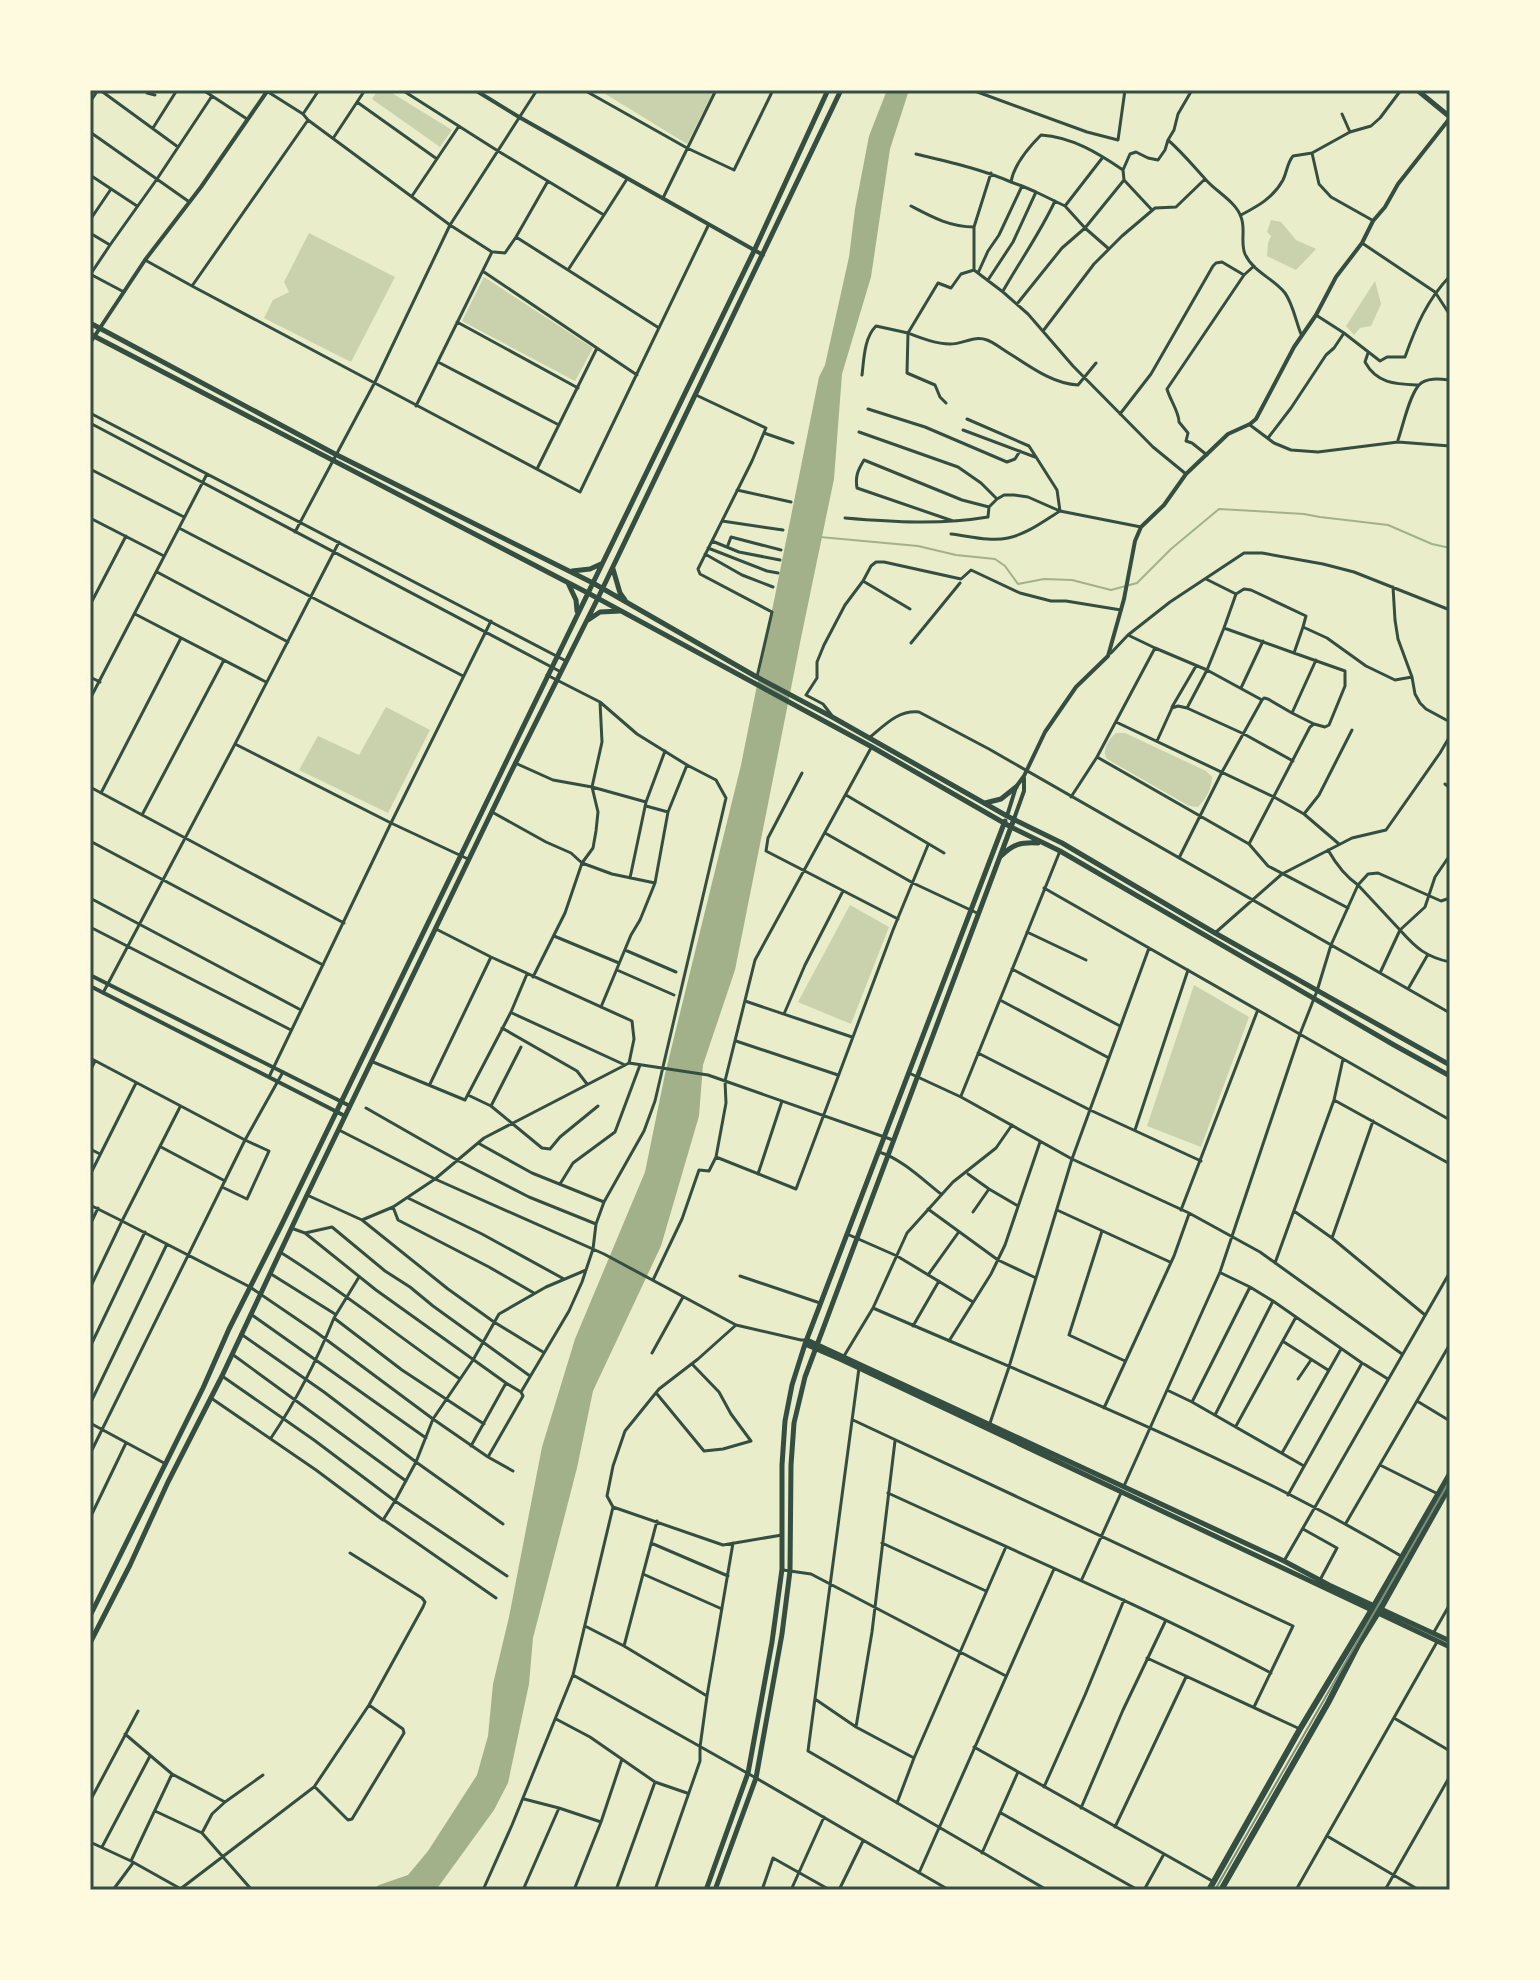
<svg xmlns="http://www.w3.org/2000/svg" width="1540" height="1980" font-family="Roboto,sans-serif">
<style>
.green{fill:#cad2ad}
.water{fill:#a3b18a}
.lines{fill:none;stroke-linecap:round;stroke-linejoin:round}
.stream{stroke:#a3b18a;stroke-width:2}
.minor{stroke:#344e41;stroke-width:3}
.tertiary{stroke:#344e41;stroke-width:4}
.secondary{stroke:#344e41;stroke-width:5}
.primary{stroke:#344e41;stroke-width:6}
.rail{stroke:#7c8e77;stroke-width:2}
.neatline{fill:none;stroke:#344e41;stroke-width:3}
</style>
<rect width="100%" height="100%" fill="#e9edc9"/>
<path class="green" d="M378,90h9l65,40 -12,17 -68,-48z
M599,90h115l-27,54z
M1271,220l10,2 15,18 20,9 -20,21 -29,-14 1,-13 3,-7 -4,-4z
M309,233l86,44 -44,85 -87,-44 9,-18 16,-8 -5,-10z
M484,277l109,71 -18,33 -113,-60z
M1375,281l6,23 -10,22 -11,2 -6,7 -8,-9z
M386,707l44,23 -42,83 -89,-43 19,-34 41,19z
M1116,733h9l81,38 6,6c0,11 -6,22 -14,30l-9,-1 -82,-47c-6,-9 2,-20 9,-26z
M850,905l39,22 -38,97 -53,-22z
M1194,985l55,32 -48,130 -54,-21z"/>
<path class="water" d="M887,90h22l-19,59 -19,128 -29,97 -8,105 -33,159 -66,332 -32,95 -4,51 -38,130 -68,145 -16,77 -44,170 -4,46 -21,99 -14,27 -58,80h-64l7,-5 29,-10 20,-24 49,-76 11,-39 5,-52 16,-67 33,-170 33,-108 70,-167 20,-98 76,-309 78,-388 6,-12 24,-108 6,-48 14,-73z"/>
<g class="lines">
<path class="stream" d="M820,537l98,9 38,9 39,4 10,7 13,18 26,-5 28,1 39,10 26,-7 34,-34 48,-40 85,5 16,3 68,8 44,19 18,4"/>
<path class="minor" d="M100,90l78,57
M145,90l2,3 8,2
M203,90l44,29
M265,90l38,24 5,6 142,105 42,27 -76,154
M402,90l96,61 106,64 -36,55 91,58
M584,90l103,58 47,22 39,-80
M972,90l115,42 31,8 7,-50
M1192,90l-14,24 -4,16 -6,10c15,13 26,27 39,41 10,11 29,21 34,36 5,12 -1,25 4,37 8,18 28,24 40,39 8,11 11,29 16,41
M90,102l8,-12
M357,102l80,57
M303,114l16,-24
M1342,114l8,18
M153,128l24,-38
M90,132l98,69
M334,137l31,-47
M1312,153l7,31 12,13 41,23
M916,154c33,8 65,15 95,28
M1123,170l7,-16 6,-2 12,6 10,2 7,-10 3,-10
M991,173l-17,54v43l29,22 25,22 45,52 80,81 33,27
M90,175l47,31
M1036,192l29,14 20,22 24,21
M412,196l47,-70
M663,198l53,-108
M911,206c21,11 39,21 63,21
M1065,206l38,-49
M604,215l23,-36
M1241,215c17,-9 32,-17 42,-35 4,-8 4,-17 10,-24l19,-3 38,-21 21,-6 9,-8 21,-28
M90,220l21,-31
M90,233l20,12 47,-66 55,-83
M516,237l32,-56
M1362,243l73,49 15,23
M494,252l11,1 11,-16 52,33
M145,260l47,26 116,-166
M484,272l153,103
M978,273l10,-22 11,-16 23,-49 -11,-4c3,-18 18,-35 30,-47 31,2 57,18 82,35l1,10 28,30
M90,274l34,18
M90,275l20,-30
M988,280l25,-38 23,-50 -14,-6
M192,286l388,206 128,-266
M1003,291c17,-30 37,-58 52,-90
M1017,304l45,-56 23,-20 39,-48
M1316,315l28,18 36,28 7,-4h18c11,-31 22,-57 45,-81
M457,322l121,66
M1043,331l51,-67 28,-28 33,-28 21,-1 29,-28
M1368,353l-3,9c12,22 31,22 54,23
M438,362l121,63
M862,375c2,-16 2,-37 14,-49l32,7 30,-50 13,5 10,-14 13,-4
M696,395l70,33 -14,33 -54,108 2,5 72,38 -15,65
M946,403l-6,-6 -5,-12 -28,-12 1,-40c13,5 28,11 42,11 14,0 24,-9 37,-4 6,2 12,7 17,10 21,13 47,34 74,35l18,-22
M868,409l57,18 82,35 8,-3 5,-8
M90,413l476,248
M1120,414l31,-40 62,-108 3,-3 6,-1 22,13
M90,423l471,249
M1250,425l24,18 17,7 27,2 80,-10 52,4
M963,430l72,27
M859,432l99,35 23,16 16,16 7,-4h10l14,2 32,14 81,16
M764,433l29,10
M1268,438l23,-30 35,-53 8,-7 10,-15
M1398,440c5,-14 11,-44 21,-55 7,-8 22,-6 31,-5
M1207,455l-15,-12 -6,-2 2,-8 -9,-11c0,-10 -9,-22 -12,-33l77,-114 10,-9
M90,469l94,48
M537,469l60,-121
M737,490l54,12
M90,518l74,38
M845,518c48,4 96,7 143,-1l1,-10
M722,521l61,9
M953,521l-96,-33c-2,-12 1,-18 7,-28l98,40 27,7 8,-8
M179,528l284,148
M295,532l80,-150 75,-157 87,-135
M951,534c18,2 39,8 57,4 19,-4 36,-17 52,-27l-3,-21 -28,-44 -62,-27
M712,541l27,11 41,8
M728,545l3,-8 50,13
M708,548l59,23 11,2
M705,554l37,21 31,12
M157,572l131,70
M1206,579l30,15 8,-5 7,1 55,26 -3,11 24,11 39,28 29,14 17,-3
M863,581l8,-15 5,-4h8l77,17 10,-9 49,23 31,8h15l55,9
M1393,587l2,33 3,19 14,38 3,17 5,9 6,6 24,13
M1236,594l-12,34 70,25
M90,605l36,-69
M135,614l131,68
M1130,636l25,12
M911,643l49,-60
M1111,653l17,-18 42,-33 74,-49h18l61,11 31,8 96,38
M90,677l10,5
M1241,688l22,-47
M90,699l117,-225
M1262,700l2,-2 4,1 24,14 24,-53
M600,702l37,32 50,31 -19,47
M1172,707l24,-41
M1292,713l22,11
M833,717l-10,-13 -17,-9 11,-17v-16l7,-17 21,-40 18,-24 47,28
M1116,722l158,75 30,17
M869,738c16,-13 29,-28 50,-26l70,37 461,264
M1157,741l15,-33 6,-2 9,2
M235,744l156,79 77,36
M871,748l-116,212 -30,121 1,22 -10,54 80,32 97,-259 35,-85
M1293,761l-49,-27 -57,-26 20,-38 -52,-22 -58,109 152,87 19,22 80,42
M515,763l38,17 39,7 54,15 -16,76
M802,773l-34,65 -2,13 132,68
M1445,784l5,4
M90,787l254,136
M101,793l80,-155
M846,795l98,58
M1071,797l26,-40
M646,802l19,-51
M646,806l22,6 -13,71
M492,812l54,30 25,11 11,10 11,-15 3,-17 2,-19 -6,-25 10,-45 -2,-40 -53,-27
M142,815l82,-155
M825,833l88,50 64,30
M90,841l233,124
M1249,844l61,-117 4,-3 11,3 4,-2 16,-39v-15l-51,-18 9,-26
M1339,844l-35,-30 15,-19 33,-65
M1328,850c8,14 17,26 30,35l10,-11 10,-1 63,28 9,-3
M1450,855l-15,22 -10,30 -25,23c16,18 26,27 50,32
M1179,858l43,-86 40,-72 -55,-30 17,-42
M1044,888l406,232
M90,898l211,112
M90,927l201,103
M436,929l55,28 141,64 2,18 -5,24
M1027,932l59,28
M1215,933l67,-59 70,-36 34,-8 54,-77 10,-17
M554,936l65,27
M625,950l51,22
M1012,969l108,57
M617,970l57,25
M533,977l32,-64 17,-50 30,11 43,9 -15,37 -9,15 -30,72
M1408,989l19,-33
M103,993l132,-249 104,-202
M1000,1000l109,58
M745,1001l107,36
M512,1013l113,52
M784,1014l21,-49 38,-74
M502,1028l75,43 10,13
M736,1041l102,34
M978,1053l112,57 111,51
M90,1058l155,82 -155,314
M373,1062l92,38 46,-88 16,-38
M90,1071l5,-10
M909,1073l52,24 111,62 117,54 71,39 142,102
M269,1077l122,-254 100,-202
M430,1084l61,-127
M468,1095l23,11 51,42 8,1 10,-12 38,-31
M961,1096l99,-245
M1334,1100l116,64
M491,1106l30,-59
M180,1107l-58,114 128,66 66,45 117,87 55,38 35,-61 -2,-4 48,-81 13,-29 11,-33 3,-25 8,-22 -72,-29 -54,-30
M366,1108l91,52 72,37 67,27
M1135,1130l53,-160
M161,1147l64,34
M90,1149l10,5
M879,1152c23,7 44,28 62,42
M758,1174l24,-73
M968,1174l21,15 29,17
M90,1175l46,-92
M560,1184l13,-21 42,-31 25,-67
M222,1187l25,12 22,-48 -24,-11 38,-68
M307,1195l55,25 31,-13 42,-28 -96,-49
M408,1198l74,36 82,45
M604,1202l40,-71 11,-30 71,-303 -10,-18 -29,-15
M90,1205l32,16 -32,67
M393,1207l5,13 91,47 45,26
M928,1209l70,51 38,18
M1057,1210l113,52
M1181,1210l76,-198
M1294,1211l38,27 93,77
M973,1212l16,-23
M362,1220l86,69 46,33 49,30
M90,1225l8,-17
M291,1228l14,5 71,57 130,93 15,9
M1102,1231l-33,104 56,26
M305,1233l27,-6 53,44 25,16 23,19 97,70
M847,1234l50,22 76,46
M1332,1238l41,-117
M280,1252c63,39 120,86 180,127
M1275,1263l59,-163 9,-41
M1221,1273l29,14
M271,1274l64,40
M928,1275l30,-42
M740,1276l80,27
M359,1277l-25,41 68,52 82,54
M653,1280l29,-61 17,-49 10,1 7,-14
M873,1308c177,77 362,149 528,248
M252,1315l174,123
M913,1326l26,-45
M807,1340h-6l-65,-15 -132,-71 -169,-75 49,-41 145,-75 79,12 185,65
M949,1341l42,-67 14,-29 35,-103
M1284,1342l44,28
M90,1347l55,-115
M652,1353l31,-56
M232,1354l174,127
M844,1356l29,-48 34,-75 46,-51 43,-34 16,-23
M1364,1364l24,15
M859,1368l-51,383 239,139
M222,1376l92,64 81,61 21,-39 -92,-70 -83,-58
M1298,1379l13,-19
M1167,1390l25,12
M657,1394l47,57 19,-2 28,-8 -20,-27 -12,-22 -27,-28
M211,1398l105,72 67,50 12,-19 112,75
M1417,1401l33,20
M90,1404l77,-160
M1104,1408l70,-152 15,-42
M1215,1415l58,-114
M853,1420l440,206 -39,81
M90,1423l74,40
M989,1426l20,-59 63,-208 77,-211
M1236,1426l60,-109
M271,1438c25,-37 46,-78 63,-120
M471,1446l35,-63
M1282,1453l59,-104
M488,1457l25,14
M1380,1465l58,29
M1124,1486l96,-214 80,-238 17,-43 14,-46 27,-60 42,45 -20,43
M888,1493c128,59 258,114 383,180
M1288,1495l74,-132 -89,-62 -23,-14 -58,115 112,64
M613,1507l110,38 59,-10
M90,1518l36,-75
M384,1520l112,78
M1346,1523l104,-179
M503,1524l-87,-62 17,-43 40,-59 26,-46 47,-27 40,-17
M1303,1529l34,19 -17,32
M651,1543l77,33
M882,1543l104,48
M1284,1561l166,-289
M783,1570l28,4 195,102
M643,1574l79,35
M1082,1579l39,-86
M585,1626l39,20
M1434,1632l16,-28
M1147,1658l153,71
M573,1675l40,-168 -6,-11 6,-30 12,-35 34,-42 39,-30 38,-34
M707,1696l26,-153
M815,1699l41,28 58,31
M1394,1718l56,33
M556,1719l34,18 65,45 32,11
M856,1727l16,-95 23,-191
M125,1734l47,40 53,28
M974,1747l240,135
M1044,1787l41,-92 39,-95
M316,1788l32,32 4,-1 52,-86 -1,-4 -34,-24
M524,1799l35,9 42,14
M90,1801l48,-90
M897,1803l17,-45 91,-209
M1081,1808l42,-98 42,-88
M155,1811l47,22
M1001,1813l137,77
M1115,1827l71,-150
M1327,1836l92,54
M90,1842l41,19 50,28
M102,1847l48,-91
M982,1853l36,-81
M131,1861l41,-87
M919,1873l135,-304
M525,1888l12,2
M251,1889l-49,-56 10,-19 13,-12 38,-27
M113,1890l20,-27
M179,1890l135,-103 55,-82 54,-98 2,-5 -3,-4 -72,-45
M483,1890l29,-65 61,-150 183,103 193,112
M523,1890l36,-82
M574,1890l27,-68 21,-63
M616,1890l39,-108
M655,1890l45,-129v-14l7,-51 -83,-50 33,-125
M762,1890l11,-32 57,32
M791,1890l33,-73
M839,1890l24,-49
M1144,1890l20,-36
M1296,1890l141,-248
M1385,1890l65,-114"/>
<path class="tertiary" d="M475,90l44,27 244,138
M90,343l55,-83 56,-73 67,-97
M1007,816l9,-29 8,-11 21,-44 31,-45 32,-31 16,-57 11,-58 6,-14 23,-22 22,-31 42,-40 22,-10 6,-5 38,-72 22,-32 20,-38 26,-34 11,-22 12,-14 13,-23 52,-66
M1014,819l10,-28v-13
M90,975l260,131
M90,986l255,130"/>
<path class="secondary" d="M1417,90l33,27
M90,323l245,131 258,129 162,93 79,42 173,98 55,27 153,90 235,132
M90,334l498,259 284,154 139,80 49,24 334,194 56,31
M613,569l7,24 5,7
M572,571l18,-2 11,-5
M568,583l8,17 1,11
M588,620l12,-8 20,-1
M985,803l16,-4 15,-12
M1001,856c12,-12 20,-14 37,-13
M807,1340l477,221 45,24 121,56
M805,1344l37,16 608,287
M90,1616l113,-228 26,-59 52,-103 473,-975 74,-161
M90,1643l40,-78 38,-83 54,-106 85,-181 203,-421 88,-176 243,-508
M706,1890l42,-117 24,-131 10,-73v-104l3,-44 7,-36 13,-41 200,-523
M715,1890l41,-112 26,-144 8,-63 1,-106 3,-42 11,-46 209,-558"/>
<path class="primary" d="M1209,1890l91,-161 71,-118 79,-137
M1221,1890l107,-187 30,-58 23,-37 69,-123"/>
<path class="rail" d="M1215,1890l235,-410"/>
</g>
<rect width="1540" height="1980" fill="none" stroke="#fefae0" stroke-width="184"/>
<rect x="92" y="92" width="1356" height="1796" class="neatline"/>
</svg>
